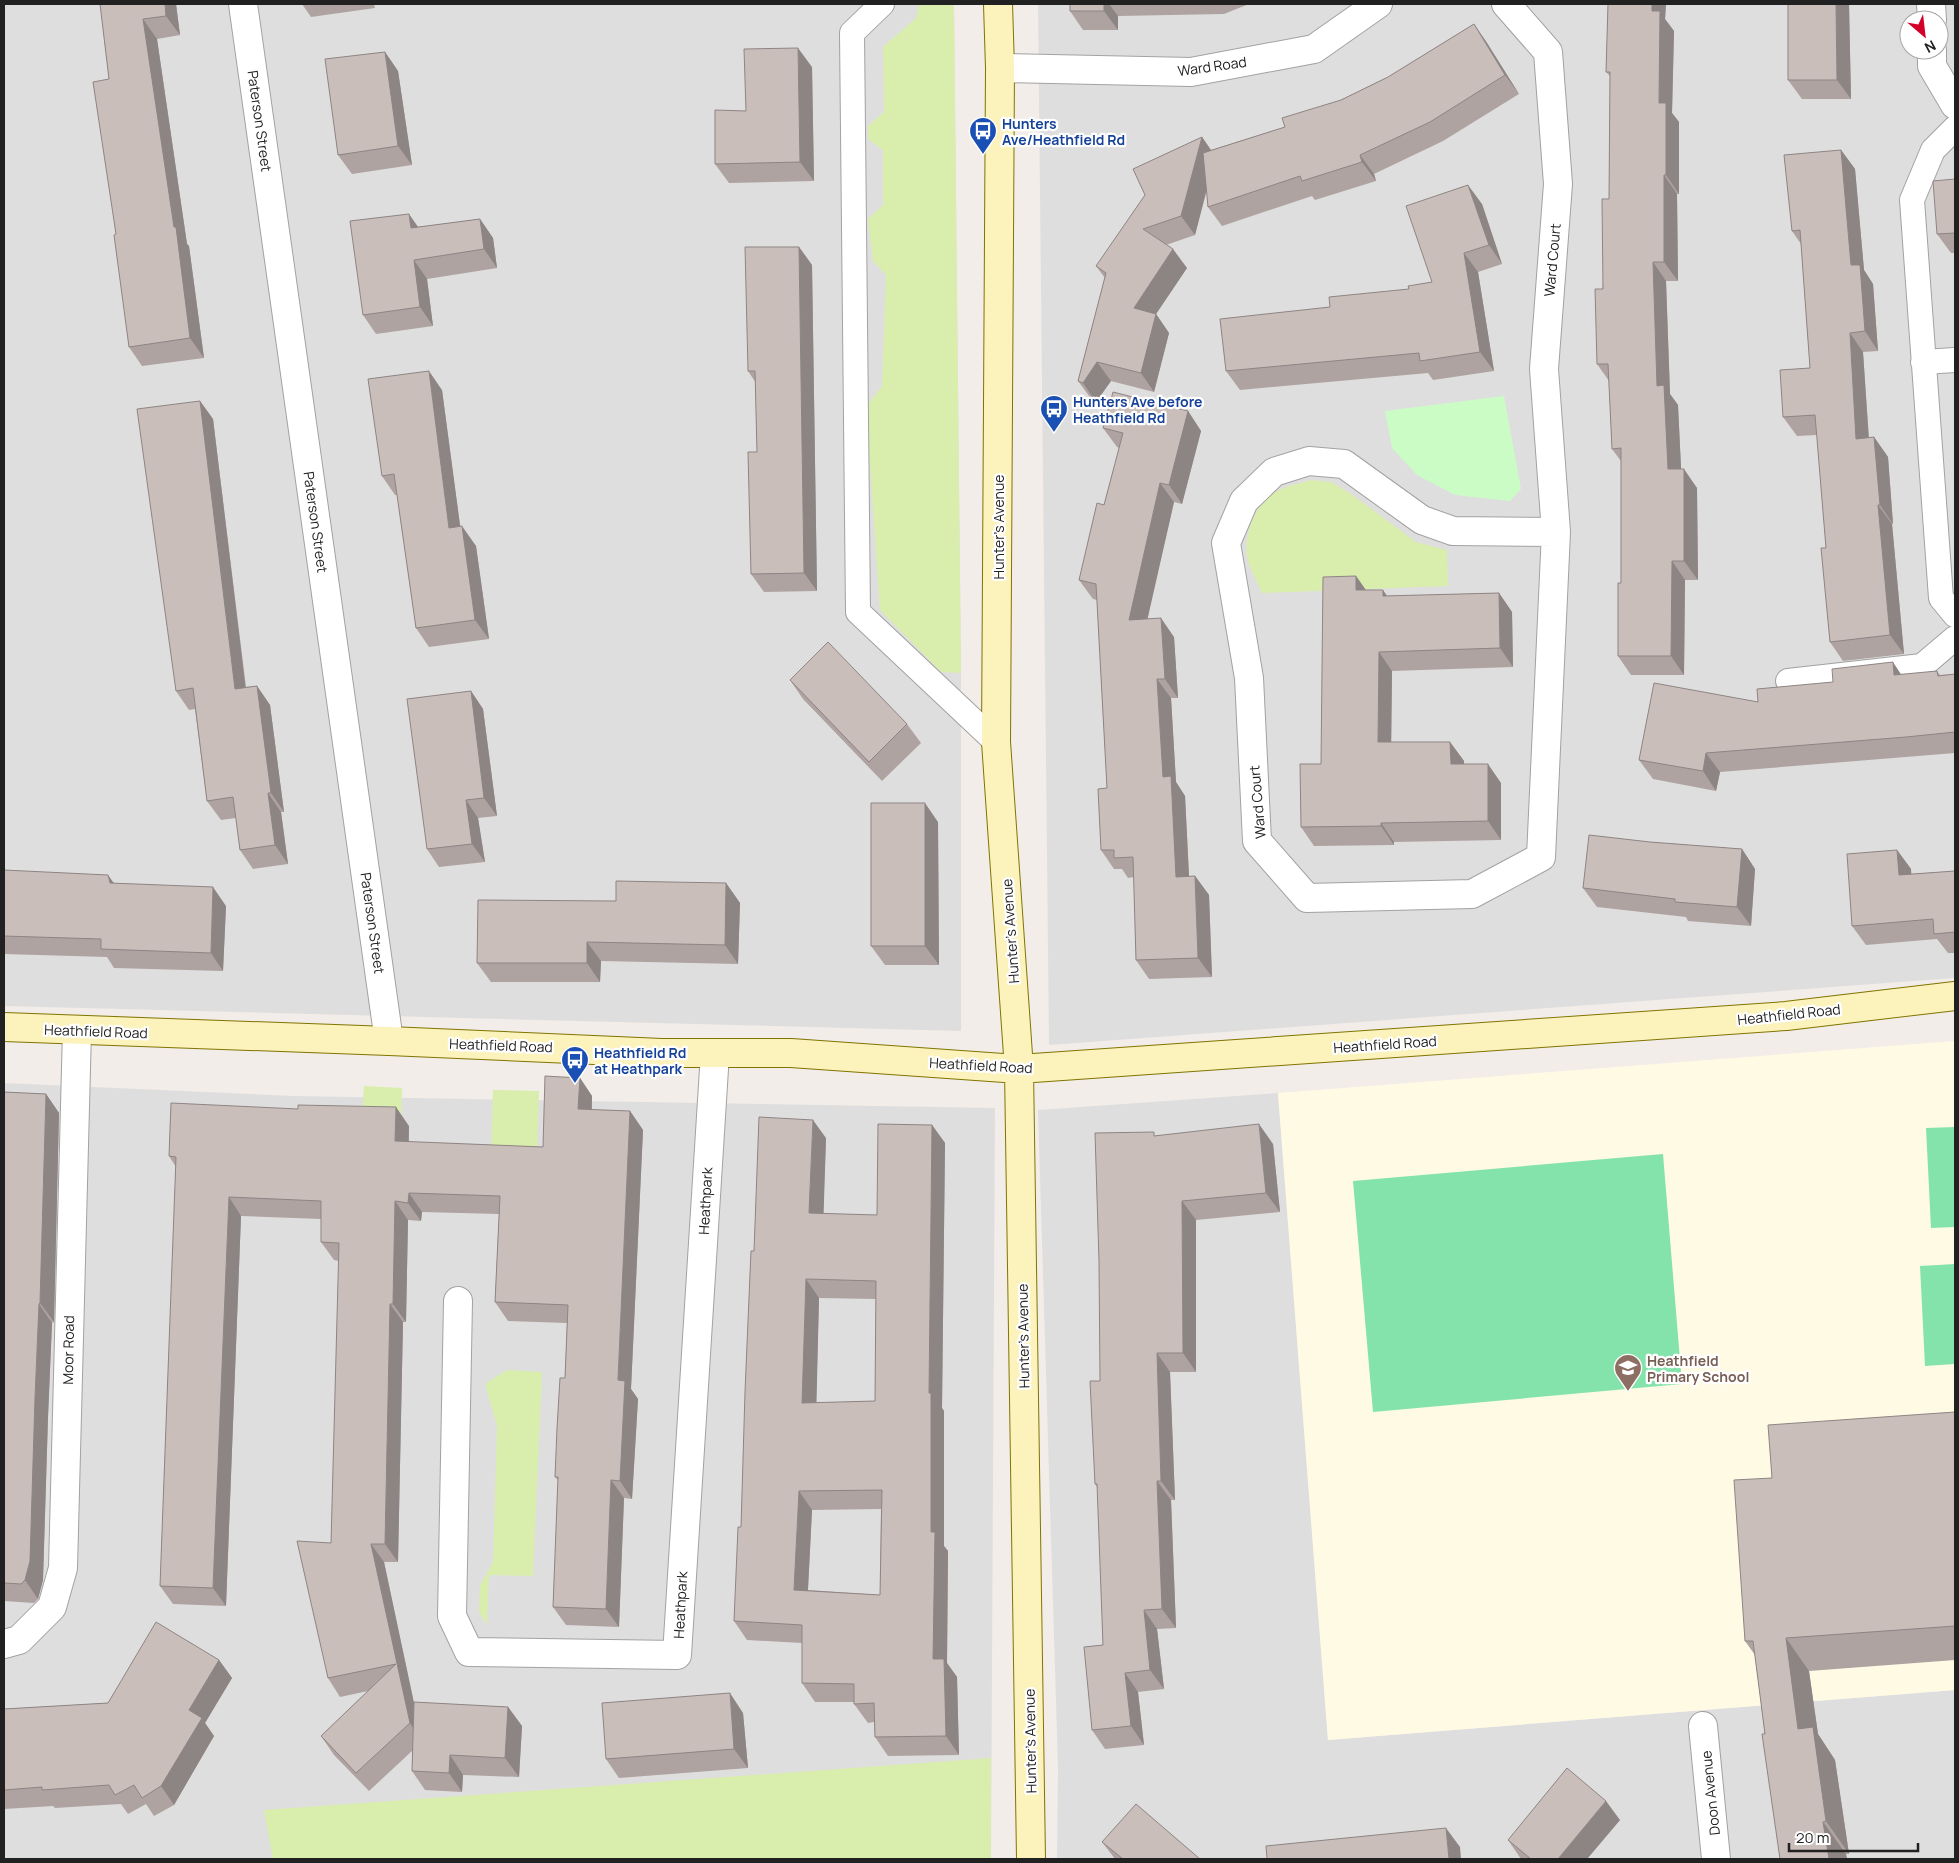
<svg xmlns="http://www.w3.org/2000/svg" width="1959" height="1863" font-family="Manrope,sans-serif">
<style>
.residential{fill:#dfdedf;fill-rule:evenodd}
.education{fill:#fffae4}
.grass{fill:#d9edad}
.park{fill:#ccfcc5}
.pitch{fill:#84e3ab}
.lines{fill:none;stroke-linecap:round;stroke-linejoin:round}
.lane-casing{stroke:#a2a2a2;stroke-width:26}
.street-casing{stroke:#a2a2a2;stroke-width:30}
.secondary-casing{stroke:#807401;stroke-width:30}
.lane{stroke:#fff;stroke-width:24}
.street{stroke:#fff;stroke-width:28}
.secondary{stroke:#fcf2bc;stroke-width:28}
.wall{fill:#aea3a1;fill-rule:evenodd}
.shaded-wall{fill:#8d8583}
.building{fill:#cabebb;stroke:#8d8583;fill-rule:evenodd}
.labels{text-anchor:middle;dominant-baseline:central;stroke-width:4.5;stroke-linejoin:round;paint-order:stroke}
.street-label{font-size:14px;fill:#212121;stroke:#fff}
.transit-label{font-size:14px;font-weight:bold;fill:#164399;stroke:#fff;text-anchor:start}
.education-label{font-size:14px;font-weight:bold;fill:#785e54;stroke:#fff;text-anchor:start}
</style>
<rect width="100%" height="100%" fill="#f2ede8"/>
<path class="residential" d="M4,4h950l7,669v358l-957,-25z
M1038,4h917v974l-906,67zM1909,20h30v30h-30z
M4,1083l290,13 701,12 -4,751h-987z
M1278,1093l50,647 627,-50v169h-898l1,-90 -20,-659z"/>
<path class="education" d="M1955,1041v649l-627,50 -50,-647z"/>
<path class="grass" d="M919,4h35l7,669 -20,-1 -61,-62 -14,-203 16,-21 4,-111 -13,-14 -5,-42 15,-14v-55l-15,-11v-13l16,-14 -1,-65 33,-29z
M1311,480l20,2 20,12 65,48 31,8 1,36 -186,7c-5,-11 -12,-24 -15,-36 -3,-19 5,-43 18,-57 11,-12 31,-16 46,-20z
M364,1086l38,2 -1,30 -39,-2z
M493,1090l46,1 -2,64 -46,-2z
M507,1370l35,2 -9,204 -44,-1 -2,50 -8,-13 1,-27 13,-23 4,-136 -12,-42z
M991,1758v101h-718l-9,-49z"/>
<path class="park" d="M1504,396l17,93 -11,12 -55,-6 -38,-20 -25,-27 -7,-37z"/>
<path class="pitch" d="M1955,1127v100l-24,1 -5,-100z
M1663,1154l19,230 -309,28 -20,-231z
M1955,1264v100l-30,2 -5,-100z"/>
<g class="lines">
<defs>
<path id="lane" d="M882,4l-30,29 6,579 138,130
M1955,128l-22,22 -21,50 29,398 14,17
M1923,362l32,-2
M1788,681l134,-15 33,-28"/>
<path id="street" d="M243,4l146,1037
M1506,4l42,48 10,132 -14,185 12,163 -15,325 -69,37 -165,4 -50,-57 -8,-163 -23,-135 18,-42 30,-29 35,-11 35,3 78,56 31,11 103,1
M1931,4l1,16
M1932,50v16l23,39
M1000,68l191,4 123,-23 64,-45
M458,1301l-6,315 17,36 208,3 38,-602
M4,1644l15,-4 33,-33 11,-39 14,-538
M1703,1726l13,133"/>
<path id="secondary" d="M998,4l2,64 -4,674 23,327 12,790
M4,1027l385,14 273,12h129l228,16 767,-53 169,-20"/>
</defs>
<use href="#lane" class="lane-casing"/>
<use href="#street" class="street-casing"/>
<use href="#secondary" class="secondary-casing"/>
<use href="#lane" class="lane"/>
<use href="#street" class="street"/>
<use href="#secondary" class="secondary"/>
</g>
<path class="wall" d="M100,4h76l4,31 -23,4 30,205 2,2 15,112 -62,8 -13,-19 -13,-113 -7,-155z
M302,4h72l1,4 -64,9z
M1070,4h179l-25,10 -106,2v14h-35l-13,-19z
M1603,4h63l-1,15 9,12 -2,82 7,9v72h-2l1,87h-12l4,113 8,11 3,64 16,19 1,92h-13l-1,95h-53l-13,-19 3,-73v-122l-9,-12 -3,-68 -12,-17 12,-165 1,-123 -4,-4 2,-67h-4z
M1788,4h61l2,95h-49l-14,-19z
M1474,24l13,19 32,51 -76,47 -69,33 2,7 -61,19 -3,-4 -90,30 -14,-19 -1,-17 -12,45 -29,10 21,23 -31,46 13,19 -15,59 -43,-11 -15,21 -4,-2 -14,-19 27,-103 -9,-12 106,-129 9,13 74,-23 103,-50z
M385,52l13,19 14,94 -60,9 -14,-19z
M812,67l2,114 -85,2 -14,-19 31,-53z
M1841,150l14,19 9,101 9,14 5,67 -15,1 6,86 5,-1 14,20 5,67h-1l12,130 -61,7 -13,-19 -4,-94 -9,-113 -20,1 -14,-19 27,-49 -9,-124 -9,-13z
M1955,179v74h-4l-14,-19z
M1482,204l20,60 -24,8 16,99 -61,9 -5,-7 -188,17 -14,-19 104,-64 79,-18 23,-7z
M480,219l13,19 4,30 -70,11 6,47 -57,8 -13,-19 55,-88z
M799,247l13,18 5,326 -53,1 -13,-18 6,-122 -1,-69 -8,-12z
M442,390l18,137 16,19 13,93 -60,8 -13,-19 -19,-133h-2l-13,-19z
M200,401l13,18 33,268 11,-1 13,19 14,107h-3l7,52 -35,5 -13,-19 -4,-32 -15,2 -14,-19 -12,-92 -6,1 -13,-19z
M1188,411l13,20 -19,73 -8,-2 -27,116 27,19 4,61h-7l5,84 9,14 4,80h6l14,19 3,82 -63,2 -13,-19 -2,-83 -6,1 -6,-9h-8l-13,-19 6,-62 -10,-188 -4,-1 -14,-19 25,-75 15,-57 -2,-1 -14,-19z
M1356,576l10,14 21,6 112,-3 13,19 1,55 -121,4 -1,71h59l14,19v3l37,19v57l-107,2v3l-80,1 -13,-19 20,-63z
M1937,671l3,4 15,-1v79l-235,19 -4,19 -63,-12 -14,-19 119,-58 75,-20z
M790,680l117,44 14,19 -39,38 -79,-82z
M471,691l12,18 14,107 -19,2 7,44 -46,5 -12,-18z
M938,822l1,143h-54l-14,-19z
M1650,842l92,7 13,20 -4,57 -63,-5 -2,-4 -89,-10 -14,-19z
M1897,850l14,19v5l44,-3v82h-7l-11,-14 -71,6 -14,-19z
M4,870l110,14 112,22 -3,65 -109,-3 -7,-11 -103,-3z
M726,883l14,20 -2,61 -137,-3 -1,21h-109l-14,-19 139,-62z
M580,1078l12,18v14l38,1 13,19 -12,259 7,10 -6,100 -8,-1 -5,129 -53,-2 -13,-18 5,-127 -3,-3 10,-99 2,-55 -59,-2 -13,-19 4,-88 -77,-2 -1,9 -13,-1 -2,102h-3l-5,240h-14l30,141 94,4 14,19 -3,51 -56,-2 -1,17 -37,-2 -13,-19v-20l-43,40 -35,-36 -13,-19 47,-45 -28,6 -12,-19 11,-417 -5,-1 -13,-18v-23l-80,-3 -15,390 -53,-2 -13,-18 16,-419 -7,-11 240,-30v16l134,5z
M4,1092l42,2 13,19 -5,209 -2,1 -4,94 -5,163 -5,19 -4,4 -30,-2z
M932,1125l13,18 -3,265 2,3v135l4,5 -1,112 10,14 2,78 -71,1 -13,-19 -1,-15 -6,1 -14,-19v-2h-39l-13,-19v-40l-55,-3 -13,-19 7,-94 13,-276 72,-113 -3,76 54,1zM819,1298l57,1 -1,102 -59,2zM881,1509l-1,86 -72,-5 4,-80z
M1157,1135l116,9 7,68 -84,8v152h-26l5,128h-4l5,128 -19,1 7,60 -26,3 6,53 -39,4 -13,-19 11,-85 -5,-157 -3,-4 5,-103z
M1955,1412v248l-146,11 9,63 17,26 14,94h-3l1,5h-67l-25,-204 -10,-14 27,-163z
M219,1660l13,18 -27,45 9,13 -40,69 -20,11 -8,-12 -18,10 -7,-10 -66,4 -2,-2 -49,3v-100l104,-6z
M743,1713l5,55 -129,10 -13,-19z
M1620,1820l-33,39h-66l-13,-19z
M1102,1842l98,17h-85z"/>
<path class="shaded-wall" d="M165,4h11l4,31 -14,-19z
M1104,4h5l9,12v14l-14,-19z
M1652,4h14l-1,15 9,12 -2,82 7,9v72l-13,-19 -7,-72 -7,-92z
M1836,4h13l2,95 -14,-19z
M143,19l14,20 30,205 2,2 15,112 -14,-20z
M1474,24l13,19 32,51 -14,-19z
M798,48l14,19 2,114 -14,-19z
M385,52l13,19 14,94 -14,-19z
M1202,137l13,19 -20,79 -14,-19z
M1841,150l14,19 9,101 9,14 5,67 -13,-20 -14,-66z
M1360,155l14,19 2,7 -14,-19z
M1664,175l13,19 1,87 -14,-19z
M1468,185l14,19 20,60 -13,-19z
M409,214l14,20 -12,-6z
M480,219l13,19 4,30 -13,-19z
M799,247l13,18 5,326 -13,-18z
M1173,249l14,19 -31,46 13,19 -15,59 -13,-19 -7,-65z
M1464,253l14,19 16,99 -14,-19z
M414,260l13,19 6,47 -13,-19z
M1653,262l13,19 4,113 8,11 4,83 -14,-19 -11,-83z
M1850,333l13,19 7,106 -14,-19z
M1097,362l14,19 -15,21 -13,-19z
M429,371l13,19 21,157 -14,-19z
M200,401l13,18 35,289 -13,-19z
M1188,411l13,20 -19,73 -13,-19z
M1874,437l14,20 5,67 -13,-19z
M1684,469l13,19 1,92 -14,-19z
M1160,483l14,19 -31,137 -14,-19z
M1878,505l14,19 12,130 -14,-19z
M462,526l14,20 13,93 -14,-19z
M1672,561l13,19 -1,95 -13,-19z
M1356,576l13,19 -13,-5z
M1383,590l13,19 -13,-13z
M1499,593l13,19 1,55 -13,-19z
M1161,618l13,19 4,61 -13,-19z
M1379,652l13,19 -1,90 -13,-19z
M1893,662l13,20 -12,-7z
M1157,679l14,19 5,84 9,14 5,100 -14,-19 -13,-100z
M257,686l13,19 14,107 -13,-19z
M471,691l12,18 14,107 -13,-18z
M1450,742l14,19v22l-13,-19z
M1706,753l14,19 -4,19 -13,-20z
M1488,764l13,19v57l-13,-19z
M268,793l13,19 7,52 -13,-19z
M466,800l12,18 7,44 -13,-18z
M925,803l13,19 1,143 -14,-19z
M1381,823l13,19v3l-13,-19z
M1742,849l13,20 -4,57 -14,-19z
M1897,850l14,19 2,25 -14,-19z
M108,875l13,18 -11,-10z
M1195,876l14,19 3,82 -14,-19z
M726,883l14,20 -2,61 -13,-19z
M213,887l13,19 -3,65 -12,-18z
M587,942l14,19 -1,21 -13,-19z
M580,1078l12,18 -1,31 -13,-18z
M46,1094l13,19 -5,209 -14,-19z
M396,1107l13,19 -1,34 -13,-19z
M630,1111l13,19 -12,259 7,10 -6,100 -12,-18 -2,-101z
M813,1120l13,18 -3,94 -14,-19z
M1259,1124l14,20 7,68 -14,-19z
M932,1125l13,18 -3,265 2,3v135l4,5 -1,112 10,14 2,78 -13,-19 -13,-77 -4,-266z
M409,1193l13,19 -1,9 -13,-18z
M229,1197l12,19 -15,390 -13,-18z
M395,1201l13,19 -2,102 -13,-18z
M1182,1201l14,19v152l-13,-19z
M806,1279l13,19 -3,124 -14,-19z
M39,1304l13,19 -4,94 -5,163 -5,19 -13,-19 10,-182z
M390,1304l13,18 -5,240 -13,-18z
M1157,1353l13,19 5,128 -14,-19z
M611,1480l13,18 -5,129 -13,-18z
M1157,1481l14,19 5,128 -14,-19z
M799,1491l13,19 -5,98 -13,-18z
M371,1544l13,18 38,179 -12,-18z
M1144,1610l13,19 7,60 -14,-19z
M1786,1638l23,33 9,63 17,26 14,94 -23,-33 -28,-92z
M219,1660l13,18 -27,45 9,13 -40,69 -13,-19 28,-76z
M1125,1673l13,19 6,53 -13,-19z
M730,1693l13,20 5,55 -14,-19z
M508,1707l14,19 -3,51 -14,-19z
M450,1755l13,20 -1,17 -13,-19z
M1606,1801l14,19 -33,39h-29z
M1823,1822l23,32 1,5h-18z
M1446,1828l14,19 1,12h-12z"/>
<path class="building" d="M100,4h65l1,12 -23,3 31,208h2l14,111 -61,9 -15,-112 2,-1 -23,-152 16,-3z
M1070,4h34v7h-34z
M1608,4h44v7h8l-1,92h7v72h-2v87h-11l4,124 7,-1 4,84h16v92h-12l-1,95h-53v-73h3v-135l-9,1 -4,-85h-11l-2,-75h8l-1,-90h7l1,-127h-4z
M1788,4h48l1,76h-49z
M1474,24l31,51 -75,47 -70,33 2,7 -60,19 -2,-5 -92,31 -5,-54 82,-26 -3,-9 59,-18 47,-23z
M798,48l2,114 -85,2v-54l31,1 -2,-62z
M385,52l13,94 -60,9 -13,-96z
M1202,137l-21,79 -38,13 30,20 -39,59 22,6 -15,59 -44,-11 -14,21 -5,-2 28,-108 -10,-7 49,-71 -12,-26z
M1841,150l10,115h9l5,66 -15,2 6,106 18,-2 6,68h-2l12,130 -60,7 -9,-94h5l-11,-133 -32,2 -3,-47 30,-2 -10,-138 -8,1 -8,-76z
M1955,179v54l-18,1 -4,-53z
M1468,185l21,60 -25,8 16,99 -60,9 -1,-8 -193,18 -6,-52 110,-12 -1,-10 80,-8 -1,-3 24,-4 -26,-76z
M409,214l2,14 69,-9 4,30 -70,11 6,47 -57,8 -13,-94z
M745,247h54l5,326 -53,1 -3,-122h9l-2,-81h-7z
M429,371l20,157 13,-2 13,94 -59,8 -22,-154 -12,2 -14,-97z
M1113,392l75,19 -19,74 -9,-2 -31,137 32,-2 4,61h-8l6,98 8,-1 5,101 19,-1 3,82 -62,2 -3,-103 -19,1v-8h-13l-3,-61 9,-1 -11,-204 -17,-4 18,-77 7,2 19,-72 -20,-5z
M200,401l35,288 22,-3 14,107h-3l7,52 -35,5 -7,-53 -26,4 -14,-113 -17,3 -39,-282z
M1356,576v14h27v6l116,-3 1,55 -121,4 -1,90h72l1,22h37v57l-107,2v3l-80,1 -1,-63h21l2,-187z
M828,642l79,82 -38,38 -79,-82z
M1893,662l1,13 43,-4 1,5 17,-2v58l-49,5 -200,16 -3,18 -64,-11 15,-77 104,19 -1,-13 76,-7 -1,-13z
M471,691l13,107 -18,2 6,44 -45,5 -20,-150z
M871,803h54v143h-54z
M1589,835l61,7 92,7 -5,58 -62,-5v-3l-92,-11z
M1897,850l2,25 56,-4v61l-21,2 -1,-15 -81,7 -5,-72z
M4,870l104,5 2,8 103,4 -2,66 -110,-4v-10l-97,-3z
M616,881l110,2 -1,62 -138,-3v21h-110l1,-63 138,1z
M545,1076l35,2 -2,31 52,2 -12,269 7,1 -5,100 -9,-1 -5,129 -53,-2 5,-130h-3l2,-49 3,-50h5l3,-73 -73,-3 5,-106 -91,-3 -1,10 -13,-2 -2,103h-3l-5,240h-14l39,179 -54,50 -35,-37 75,-72 -68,14 -31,-137 34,2 8,-300 -18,-1v-41l-92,-4 -16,391 -53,-2 16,-429 -7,-1 2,-53 127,6v-4l98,2 -1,34 148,6z
M4,1092l42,2 -6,209 -1,1 -4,94 -5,163 -5,19 -4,4 -17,-1z
M759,1117l54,3 -4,93 68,2 1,-91 54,1 -3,268h2v139h4l-2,127h11l2,77 -71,1 -1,-34 -20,1v-20l-52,-1v-58l-68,-4 4,-94h3l4,-135 6,-141h3zM806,1279l70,2 -1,120 -73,2zM882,1490l-2,105 -86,-5 5,-99z
M1259,1124l7,69 -84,8 1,152h-26l4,128h-4l5,128 -18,1 6,60 -25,3 6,53 -39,4 -8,-83 19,-2 -6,-161h-2l-5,-103h10l-1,-120 -4,-128 59,-1v4z
M1955,1412v214l-169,12 12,91 15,-2 13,94 -3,1 6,37h-49l-18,-125h3l-12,-93h-8l-11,-161 38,-2 -4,-53z
M156,1622l63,38 -30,50 13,8 -41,68 -19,12 -8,-13 -19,10 -6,-10 -67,5v-3l-38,3v-81l104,-6z
M730,1693l4,56 -128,10 -4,-56z
M414,1702l94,5 -3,51 -55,-3 -1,18 -37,-2z
M1567,1768l39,33 -48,58h-27l-23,-19z
M1136,1804l64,55h-77l-21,-17z
M1446,1828l3,31h-182l-1,-13z"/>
<defs>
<symbol id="bus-pin" viewBox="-11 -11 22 30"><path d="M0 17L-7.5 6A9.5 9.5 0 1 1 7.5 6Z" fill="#1a4fb4" stroke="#fff"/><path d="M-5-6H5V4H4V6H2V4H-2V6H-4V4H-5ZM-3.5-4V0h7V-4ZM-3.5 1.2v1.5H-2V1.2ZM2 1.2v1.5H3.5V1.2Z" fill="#fff"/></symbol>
<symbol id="school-pin" viewBox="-11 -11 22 30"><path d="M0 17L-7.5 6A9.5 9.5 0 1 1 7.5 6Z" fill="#8d6e63" stroke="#fff"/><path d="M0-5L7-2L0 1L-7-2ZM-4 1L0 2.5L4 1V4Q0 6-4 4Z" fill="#fff"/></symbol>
</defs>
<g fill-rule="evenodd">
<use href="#bus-pin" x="967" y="115" width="32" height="43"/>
<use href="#bus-pin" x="1038" y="393" width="32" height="43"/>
<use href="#bus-pin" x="559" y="1044" width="32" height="43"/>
<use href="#school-pin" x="1612" y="1352" width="32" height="43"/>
</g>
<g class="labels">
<g class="street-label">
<text transform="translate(1212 66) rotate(-8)">Ward Road</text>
<text transform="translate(260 121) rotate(82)">Paterson Street</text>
<text transform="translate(1552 260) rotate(-85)">Ward Court</text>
<text transform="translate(316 522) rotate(82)">Paterson Street</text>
<text transform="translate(998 527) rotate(-90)">Hunter's Avenue</text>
<text transform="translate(1257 802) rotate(-95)">Ward Court</text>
<text transform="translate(373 923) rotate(82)">Paterson Street</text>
<text transform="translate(1010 931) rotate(-94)">Hunter's Avenue</text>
<text transform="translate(1789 1014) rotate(-6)">Heathfield Road</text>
<text transform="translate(96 1031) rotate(2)">Heathfield Road</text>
<text transform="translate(1385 1044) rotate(-4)">Heathfield Road</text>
<text transform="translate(501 1045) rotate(2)">Heathfield Road</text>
<text transform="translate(981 1065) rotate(3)">Heathfield Road</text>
<text transform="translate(705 1201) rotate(-87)">Heathpark</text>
<text transform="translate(1023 1336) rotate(-91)">Hunter's Avenue</text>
<text transform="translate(68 1350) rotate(-89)">Moor Road</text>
<text transform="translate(680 1605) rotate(-87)">Heathpark</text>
<text transform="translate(1030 1741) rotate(-91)">Hunter's Avenue</text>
<text transform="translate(1710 1793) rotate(-96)">Doon Avenue</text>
</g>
<g class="transit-label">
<text x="1002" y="123">Hunters<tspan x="1002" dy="16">Ave/Heathfield Rd</tspan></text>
<text x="1073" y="401">Hunters Ave before<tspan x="1073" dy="16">Heathfield Rd</tspan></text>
<text x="594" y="1052">Heathfield Rd<tspan x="594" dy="16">at Heathpark</tspan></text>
</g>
<g class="education-label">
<text x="1647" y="1360">Heathfield<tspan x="1647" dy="16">Primary School</tspan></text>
</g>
</g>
<rect width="1959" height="1863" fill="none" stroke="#212121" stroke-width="10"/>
<g transform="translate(1924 35) rotate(152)"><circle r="24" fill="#ffffff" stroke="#a6a6a6"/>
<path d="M0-4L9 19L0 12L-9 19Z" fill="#d3002a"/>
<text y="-8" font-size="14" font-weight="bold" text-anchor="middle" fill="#212121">N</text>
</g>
<path d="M1789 1843v8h129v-8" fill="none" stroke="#212121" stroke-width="2.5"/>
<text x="1796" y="1843" font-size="15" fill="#212121" stroke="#ffffff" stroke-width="4" paint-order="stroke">20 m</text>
</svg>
